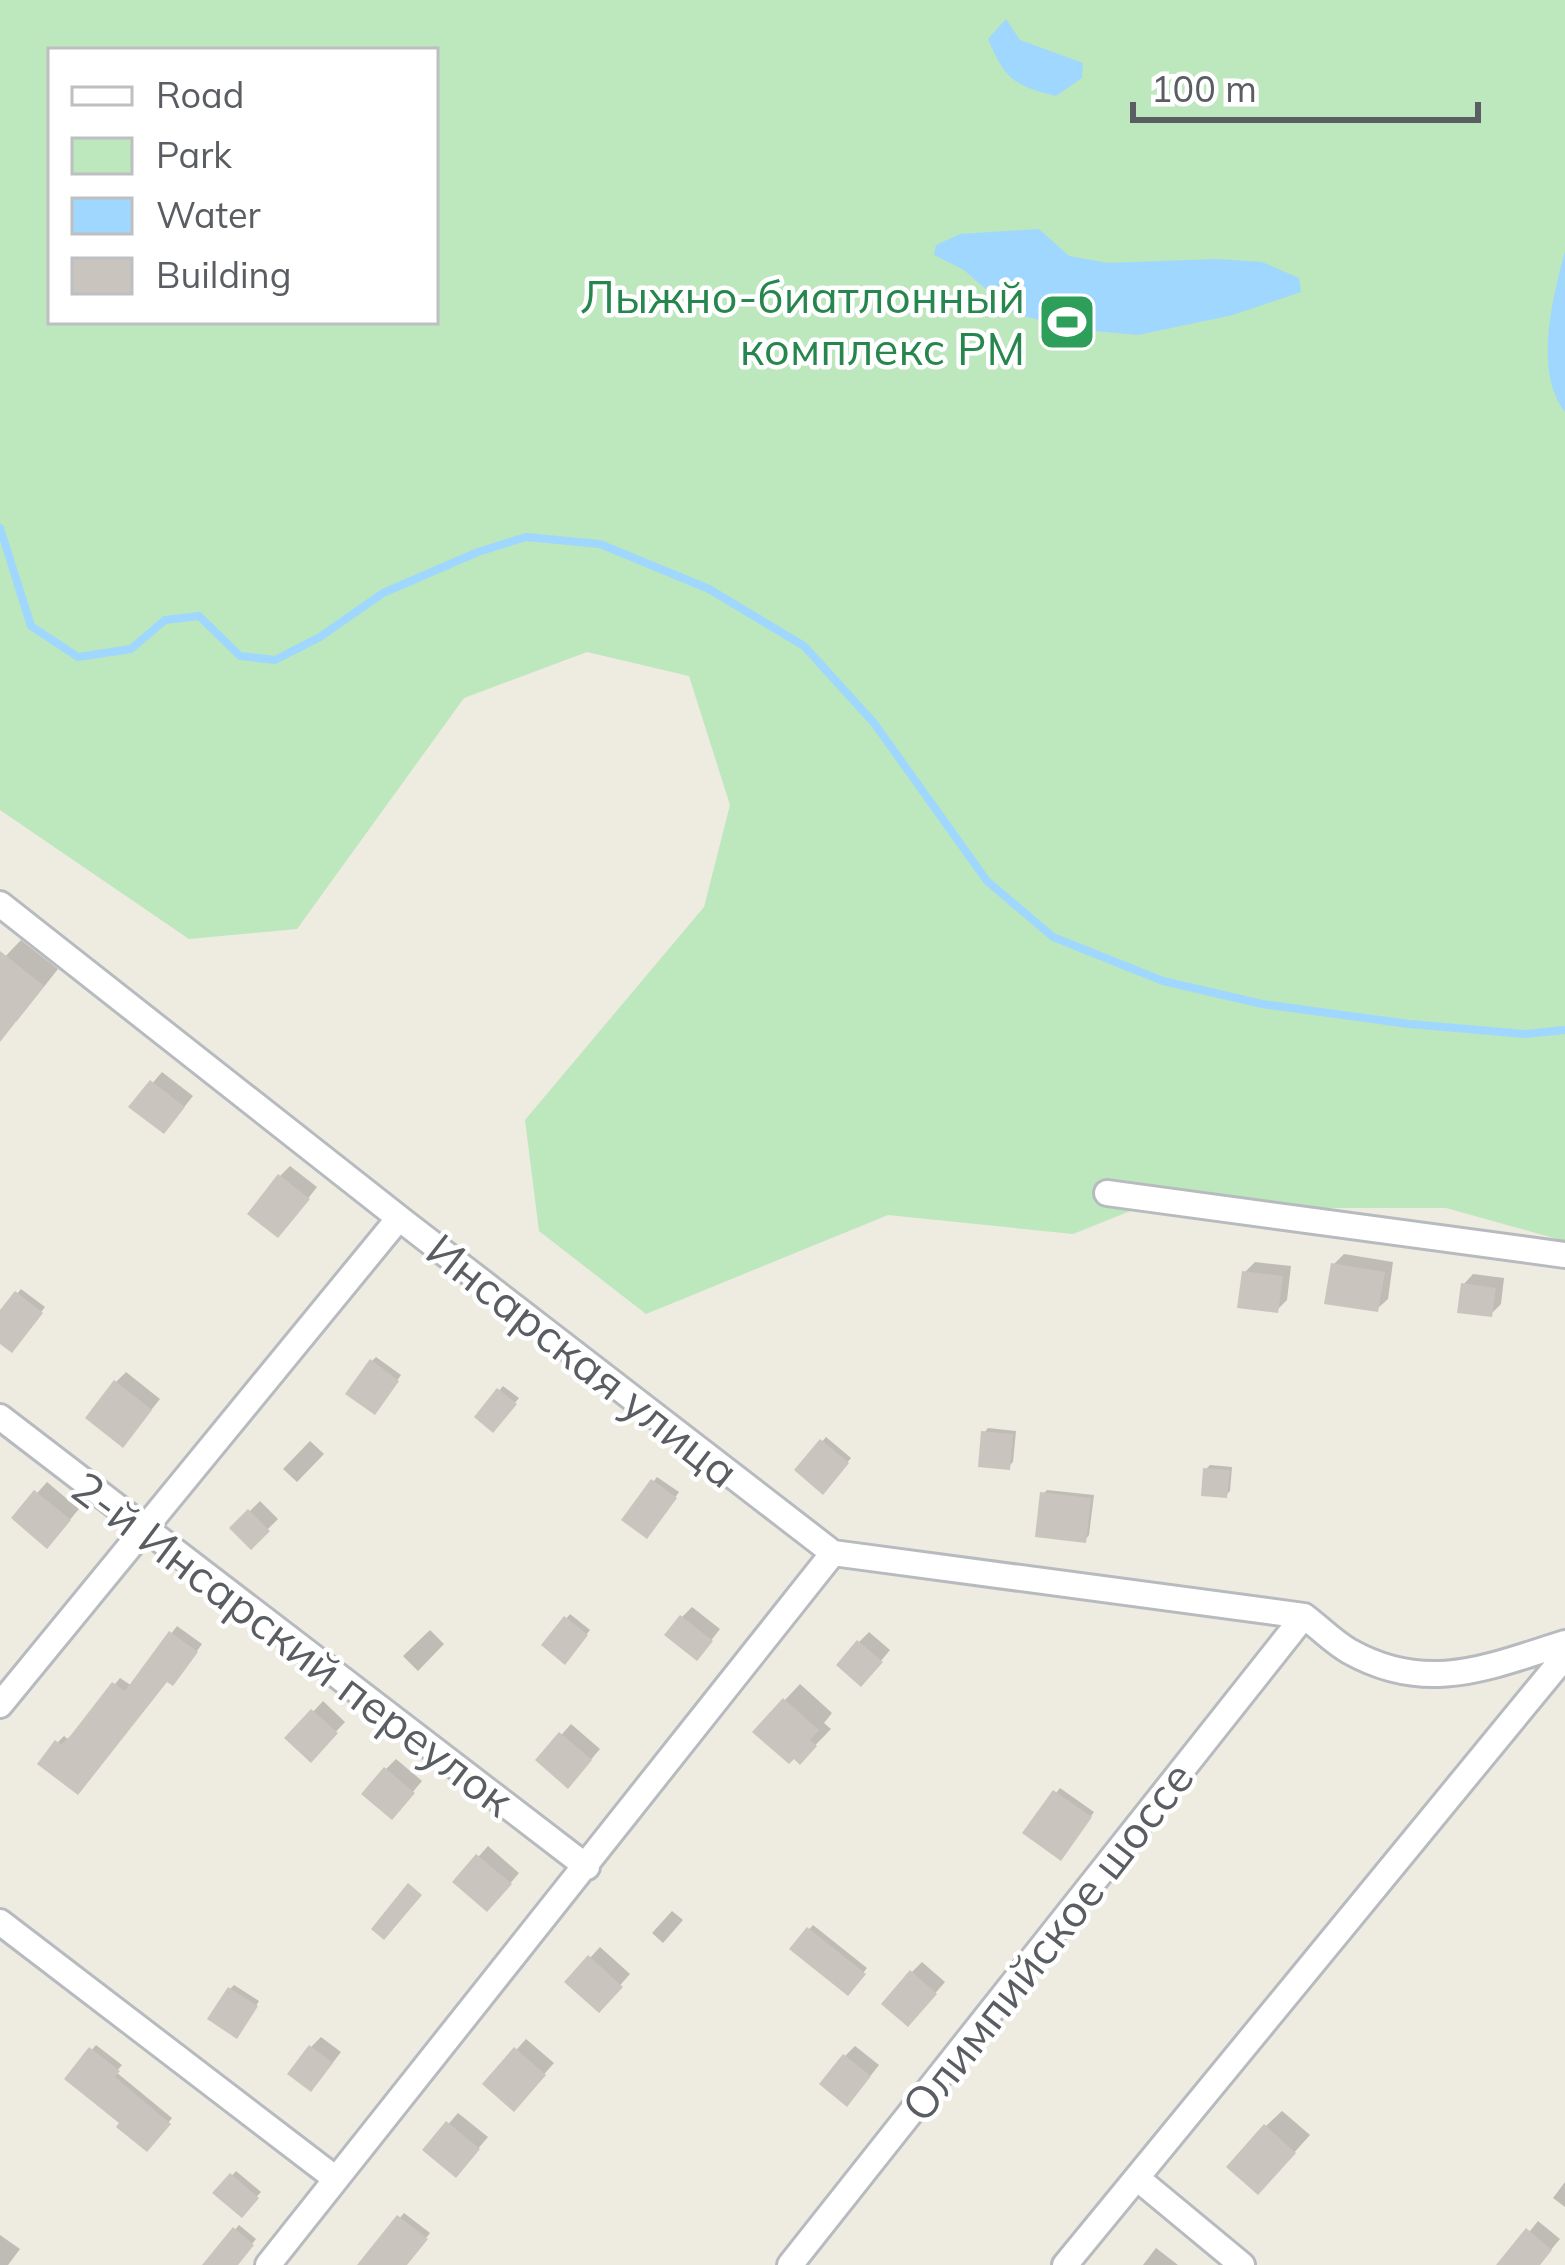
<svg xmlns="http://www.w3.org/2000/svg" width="1565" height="2265" font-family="Mulish,sans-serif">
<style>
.green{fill:#bde7bc;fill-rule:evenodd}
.water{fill:#a0d7ff}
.shadow{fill:#0003}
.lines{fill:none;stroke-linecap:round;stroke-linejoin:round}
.stream{stroke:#a0d7ff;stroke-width:8}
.building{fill:#c9c5be}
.minor-casing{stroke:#b7babf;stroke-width:30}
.minor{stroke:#fff;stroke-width:24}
.labels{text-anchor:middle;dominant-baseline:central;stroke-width:9;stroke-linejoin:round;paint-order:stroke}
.leisure-label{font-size:45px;fill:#27864d;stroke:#fff;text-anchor:end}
.street-label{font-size:45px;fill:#5a5e63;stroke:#fff}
</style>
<rect width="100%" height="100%" fill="#eeebe1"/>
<path class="green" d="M0,0h1565v1241l-119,-33h-308l-65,26 -185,-19 -242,99 -107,-83 -14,-111 179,-213 26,-102 -41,-129 -102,-24 -123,46 -167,231 -108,10 -189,-129zM51,51h384v270h-384z"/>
<path class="water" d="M1006,19l14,21 63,23 -1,15 -26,18c-42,-10 -51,-17 -68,-57z
M1039,229l30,27 39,7 109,-4 45,3 37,16 2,14 -68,23 -95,20 -66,-6 -59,-16 -49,-43 -30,-15 2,-10 24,-11z
M1565,251v161c-32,-40 -12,-115 0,-161z"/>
<path class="shadow" d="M21,940l37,29 -42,53 -16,-60z
M162,1072l31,24 -20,25 -40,-15z
M290,1166l27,21 -29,37 -8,-48z
M1344,1254l49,8 -5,37 -11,10 -43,-45z
M1255,1262l36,4 -4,34 -10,10 -32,-38z
M1473,1274l31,4 -3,26 -10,10 -28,-29z
M21,1289l24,18 -29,38 -16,-5v-25z
M376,1357l25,18 -23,32 -6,-46z
M126,1372l34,27 -28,35 -16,-52z
M503,1386l16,12 -26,31 -15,-12z
M988,1428l28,3 -3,31 -4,4 -25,-33z
M826,1437l25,21 -28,33 -25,-21z
M310,1441l14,13 -27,28 -14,-13z
M1210,1465l22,2 -2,24 -4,4 -20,-26z
M657,1477l22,15 -28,39 -25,-12z
M47,1482l32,27 -22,26 -42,-17z
M1047,1490l47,5 -5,40 -4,5 -42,-46z
M260,1501l18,18 -27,27 -18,-18z
M692,1607l28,22 -14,18 -24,-30z
M570,1614l20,16 -25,31 -20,-16z
M177,1626l25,18 -23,32 -11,3 -84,106 -26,-43 6,-6 5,4 51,-62 12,8z
M430,1630l14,14 -26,27 -15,-15z
M869,1632l21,18 -19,23 -12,-31z
M800,1684l32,29 -8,10 7,6 -31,32 -15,-61z
M323,1701l22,21 -34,36 -22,-20z
M571,1724l29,25 -22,26 -39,-15z
M396,1759l26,22 -21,25 -15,-37z
M1060,1788l34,24 -29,41 -39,-20z
M488,1846l31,27 -22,26 -41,-17z
M672,1911l11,9 -20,23 -11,-10z
M813,1925l54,43 -19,24 -55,-44z
M600,1947l30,27 -31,35 -31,-27z
M922,1962l23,20 -27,31 -6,-41z
M234,1985l25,16 -19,30 -10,-42z
M321,2037l20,15 -20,26 -10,-31z
M526,2039l28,24 -31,35 -37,-14z
M96,2045l26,20 -6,7 56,46 -25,30 -24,-26 -55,-44z
M855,2046l24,19 -22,28 -12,-37z
M1282,2111l28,24 -36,40 -8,-49z
M458,2113l30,24 -23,27 -39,-14z
M236,2171l25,21 -20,22 -24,-22z
M1565,2182v25l-12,-9z
M404,2213l26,20 -26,32h-31l-7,-6z
M1538,2221l22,18 -22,26h-35z
M239,2225l17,14 -21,26h-23l-4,-3z
M0,2235l20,14 -12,16h-8z
M1156,2248l22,17h-35z"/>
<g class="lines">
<path class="stream" d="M0,528l31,98 47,31 53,-8 34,-29 34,-4 41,40 35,4 45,-23 63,-44 95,-41 48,-15 74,7 109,45 95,57 70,77 113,158 66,56 110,44 99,23 147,20 116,10 40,-4"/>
</g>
<path class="building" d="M0,951l44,35 -44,56z
M150,1080l35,27 -21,27 -36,-27z
M278,1174l32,25 -32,39 -31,-24z
M1331,1263l54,9 -7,40 -54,-8z
M1242,1271l41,5 -5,37 -41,-5z
M1461,1283l35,5 -4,29 -35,-4z
M15,1291l28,22 -31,40 -12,-9v-34z
M370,1359l29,22 -24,34 -30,-21z
M114,1380l38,30 -29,38 -38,-30z
M497,1388l20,16 -24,29 -19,-16z
M981,1431l32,3 -3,36 -32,-3z
M820,1439l29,24 -26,32 -29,-25z
M1203,1468l27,2 -3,28 -26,-2z
M651,1479l26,19 -30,41 -26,-19z
M34,1490l37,30 -24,29 -36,-31z
M1040,1492l51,6 -5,45 -51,-6z
M248,1509l22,22 -19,19 -22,-22z
M680,1615l33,26 -16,20 -33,-26z
M564,1616l24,19 -23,30 -24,-20z
M169,1631l29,21 -25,34 -6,-4 -89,113 -41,-31 18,-24 6,5 10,-10 41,-53 13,9z
M857,1640l26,22 -22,25 -25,-22z
M783,1698l36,32 -9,10 7,6 -17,19 -6,-6 -5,5 -37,-32z
M311,1709l27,24 -27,30 -27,-25z
M559,1732l33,28 -24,29 -33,-29z
M384,1767l31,26 -23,27 -31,-26z
M1053,1790l39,27 -31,44 -39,-28z
M476,1854l36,30 -25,28 -35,-30z
M408,1883l14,12 -38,45 -13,-11z
M807,1927l59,47 -18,22 -59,-47z
M588,1955l35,32 -24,26 -35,-31z
M910,1970l27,24 -29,33 -27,-23z
M228,1987l30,19 -21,33 -30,-20z
M309,2045l24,18 -22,29 -24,-18z
M89,2047l31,24 -5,6 56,47 -24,28 -31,-25 3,-4 -55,-44z
M514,2047l32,28 -32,37 -32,-28z
M843,2054l28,22 -24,31 -28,-23z
M446,2121l34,28 -24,29 -34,-28z
M1264,2124l32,29 -38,42 -32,-28z
M230,2173l29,25 -17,20 -30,-25z
M397,2215l31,24 -21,26h-50z
M233,2227l21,18 -16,20h-36z
M1526,2228l26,22 -12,15h-44z"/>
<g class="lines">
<defs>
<path id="minor" d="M0,904l399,314
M1107,1193l458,62
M0,1417l587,450
M1304,1616c15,11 29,26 45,35 78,44 139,16 216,-8
M0,1705l399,-487 434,335 471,63
M0,1922l336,257
M1137,2178l105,87
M268,2265l565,-712
M790,2265l514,-649
M1065,2265l500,-609"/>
</defs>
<use href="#minor" class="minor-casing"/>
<use href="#minor" class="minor"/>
</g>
<defs>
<symbol id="stadium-square" viewBox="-11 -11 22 22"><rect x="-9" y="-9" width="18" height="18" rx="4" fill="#2e9e5b" stroke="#fff"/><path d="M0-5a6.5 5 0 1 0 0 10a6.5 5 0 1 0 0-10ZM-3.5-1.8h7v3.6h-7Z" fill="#fff"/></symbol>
</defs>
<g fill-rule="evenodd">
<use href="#stadium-square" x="1034" y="289" width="66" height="66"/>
</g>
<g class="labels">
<g class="leisure-label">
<text x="1025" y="296">Лыжно-биатлонный<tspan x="1025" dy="52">комплекс РМ</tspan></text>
</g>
<g class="street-label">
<text transform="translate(583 1360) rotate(38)">Инсарская улица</text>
<text transform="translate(293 1643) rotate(37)">2-й Инсарский переулок</text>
<text transform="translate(1047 1941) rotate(-52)">Олимпийское шоссе</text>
</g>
</g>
<rect x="48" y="48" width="390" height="276" fill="#ffffff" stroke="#bdbfc1" stroke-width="3"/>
<rect x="72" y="87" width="60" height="18" fill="#ffffff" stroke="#bdbfc1" stroke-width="3"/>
<text x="156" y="108" font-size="36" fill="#5a5e63">Road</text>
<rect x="72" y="138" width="60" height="36" fill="#bde7bc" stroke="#bdbfc1" stroke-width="3"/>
<text x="156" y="168" font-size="36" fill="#5a5e63">Park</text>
<rect x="72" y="198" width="60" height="36" fill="#a0d7ff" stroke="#bdbfc1" stroke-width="3"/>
<text x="156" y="228" font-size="36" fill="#5a5e63">Water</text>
<rect x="72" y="258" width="60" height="36" fill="#c9c5be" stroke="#bdbfc1" stroke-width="3"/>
<text x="156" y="288" font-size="36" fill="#5a5e63">Building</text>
<path d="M1133 102v18h345v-18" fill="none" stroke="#5a5e63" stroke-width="6"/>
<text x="1151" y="102" font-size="36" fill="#5a5e63" stroke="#ffffff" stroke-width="9" paint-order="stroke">100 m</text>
</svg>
